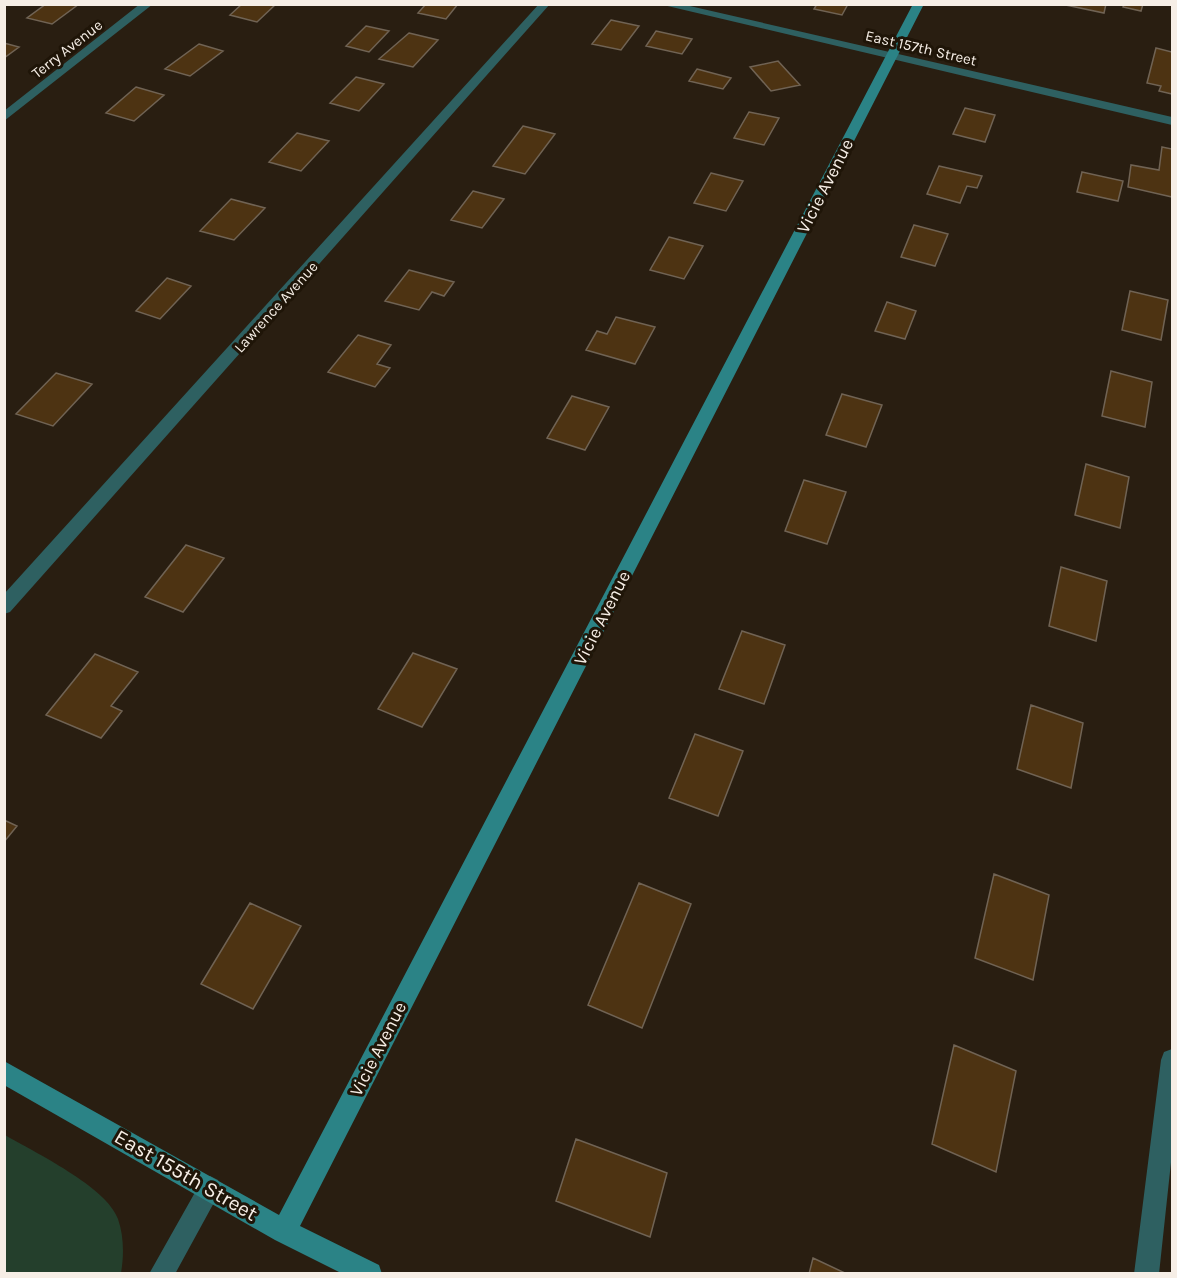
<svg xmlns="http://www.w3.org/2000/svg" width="1177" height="1278" font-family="Karla,sans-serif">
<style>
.green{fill:#243f2c}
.building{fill:#4d3312;stroke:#706354;stroke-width:1.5}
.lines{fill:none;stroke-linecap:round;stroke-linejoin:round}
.street{fill:#2e6061;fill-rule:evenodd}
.secondary{fill:#2b8386;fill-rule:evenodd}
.labels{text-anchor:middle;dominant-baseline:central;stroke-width:6;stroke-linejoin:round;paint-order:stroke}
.far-street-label{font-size:15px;fill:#f6eee6;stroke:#1f1508}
.street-label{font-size:18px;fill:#f6eee6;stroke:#1f1508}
.near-street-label{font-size:21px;fill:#f6eee6;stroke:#1f1508}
</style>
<rect width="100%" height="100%" fill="#291e11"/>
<path class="green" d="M5,1135c29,17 102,52 113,84 6,17 6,37 3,54h-116z"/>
<path class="building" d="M46,4h33l-27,20 -25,-6z
M242,4h34l-19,18 -27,-7z
M426,4h32l-12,15 -28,-6z
M817,4h31l-6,11 -28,-6z
M1061,4h45l-2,9z
M1124,4h19l-2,7 -18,-4z
M611,20l28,6 -18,24 -29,-6z
M366,26l23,5 -20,21 -23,-6z
M656,31l36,8 -10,15 -36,-8z
M409,33l29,7 -25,27 -34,-8z
M4,43l15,4 -15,11z
M199,44l24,7 -33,25 -25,-7z
M1156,48l16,4v42l-13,-3 2,-5 -14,-3z
M778,61l22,24 -29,6 -21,-24z
M697,69l34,9 -8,11 -34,-8z
M356,77l28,7 -25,27 -29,-8z
M136,87l28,8 -30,26 -28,-8z
M965,108l30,7 -10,27 -32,-8z
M749,112l30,6 -15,27 -30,-7z
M523,126l32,8 -30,40 -32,-8z
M297,133l32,8 -28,30 -32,-9z
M1162,147l10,2v48l-44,-10 3,-22 28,5z
M939,166l43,10 -5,12 -10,-2 -7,17 -33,-9z
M1082,172l41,9 -5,20 -41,-9z
M711,173l32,8 -17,30 -32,-8z
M473,191l31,8 -22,29 -31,-8z
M231,199l34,9 -31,32 -34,-9z
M914,225l34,9 -13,32 -34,-9z
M669,237l34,9 -19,33 -34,-9z
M409,270l45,12 -10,14 -12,-4 -13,18 -34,-9z
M167,278l24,8 -31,33 -24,-8z
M1130,291l38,9 -7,40 -39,-10z
M887,302l29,9 -11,28 -30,-8z
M616,317l39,10 -20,37 -49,-14 11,-19 10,3z
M358,335l33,10 -14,19 13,4 -15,19 -47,-15z
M1111,371l41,11 -7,45 -43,-11z
M56,373l36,11 -39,42 -37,-12z
M842,394l40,11 -16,42 -40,-12z
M572,396l37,11 -24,43 -38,-12z
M1086,464l43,13 -9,51 -45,-13z
M804,480l42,12 -19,52 -42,-13z
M186,545l38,13 -41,54 -38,-15z
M1061,567l46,14 -11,60 -47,-15z
M742,631l43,14 -21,59 -45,-15z
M413,653l44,16 -35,58 -44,-18z
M95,654l43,18 -27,34 11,5 -21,27 -55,-23z
M1031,705l52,18 -12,65 -54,-19z
M695,734l48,17 -25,65 -49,-18z
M4,820l13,6 -13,16z
M994,874l55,21 -16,85 -58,-22z
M639,883l52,21 -49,124 -54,-23z
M250,903l51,23 -48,83 -52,-25z
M954,1045l62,26 -20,101 -64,-28z
M576,1139l91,34 -17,64 -94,-36z
M813,1258l34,16h-38z"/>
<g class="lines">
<path class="street" d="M140,4h13l-149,117v-10z
M539,4h11l-540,608 -6,2v-20z
M659,4h22l491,113v8z
M1172,1049v104l-13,121h-25l27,-214 3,-8z
M210,1176l8,4 4,8 -47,86h-26l53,-94z"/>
<path class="secondary" d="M913,4h11l-624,1222 79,39 3,9h-39l-68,-34 -271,-155v-24l275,154z"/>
</g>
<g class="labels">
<g class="far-street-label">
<text transform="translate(921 48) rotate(13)">East 157th Street</text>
<text transform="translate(67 49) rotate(-38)">Terry Avenue</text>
<text transform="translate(276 307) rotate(-48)">Lawrence Avenue</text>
</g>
<g class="street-label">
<text transform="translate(825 186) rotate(-63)">Vicie Avenue</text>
<text transform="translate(602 618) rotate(-63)">Vicie Avenue</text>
<text transform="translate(378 1049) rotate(-63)">Vicie Avenue</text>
</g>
<g class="near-street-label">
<text transform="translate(186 1175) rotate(30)">East 155th Street</text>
</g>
</g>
<rect width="1177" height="1278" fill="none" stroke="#f6eee6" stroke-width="12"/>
</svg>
